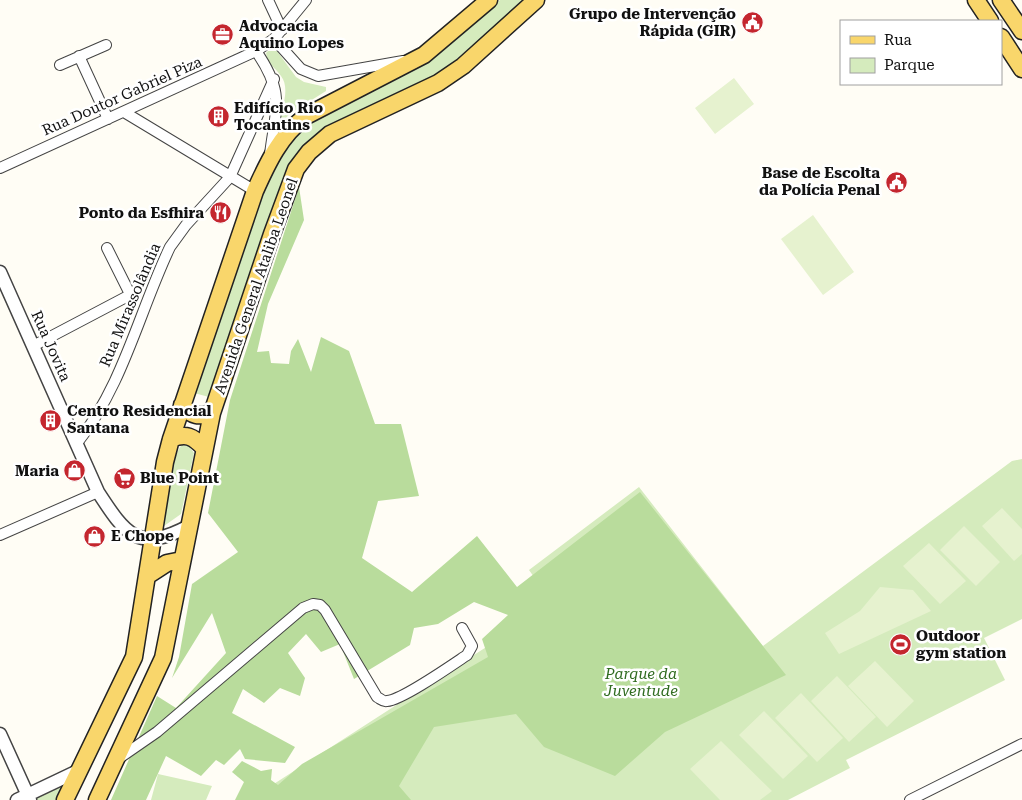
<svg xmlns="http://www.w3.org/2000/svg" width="1022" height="800" font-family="'Roboto Serif',serif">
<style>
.green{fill:#d5ebbd}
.forest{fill:#b9dc9c}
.pitch{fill:#e6f2cf}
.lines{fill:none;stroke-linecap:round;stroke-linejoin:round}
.minor-casing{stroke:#444;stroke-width:12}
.tertiary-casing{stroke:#444;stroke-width:15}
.primary-casing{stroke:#222;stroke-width:19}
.minor{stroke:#fff;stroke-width:10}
.tertiary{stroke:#fff;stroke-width:12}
.primary{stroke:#f9d66b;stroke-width:16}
.labels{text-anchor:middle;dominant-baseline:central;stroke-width:5;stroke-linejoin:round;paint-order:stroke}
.poi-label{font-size:15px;font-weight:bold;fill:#111;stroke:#fff;text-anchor:start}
.street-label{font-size:15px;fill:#111;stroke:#fff}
.park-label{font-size:15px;font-style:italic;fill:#2f6b1f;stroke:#fff}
</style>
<rect width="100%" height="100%" fill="#fffdf5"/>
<path class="green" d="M500,0h24l-83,73 -132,68 -12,13 -13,24 -75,219 -15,-4 68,-201 23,-48 34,-29 113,-56z
M268,51h9l19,26 8,5 22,5v4l-35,22 -13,12c3,-14 13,-36 3,-49 -6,-9 -13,-11 -15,-23z
M182,445l7,1 5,7 -13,61 -17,12c-1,-13 8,-73 18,-81z
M1022,459v160l-38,19 21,42 -159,80 4,8 -62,32h-539l304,-196 -24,-34 110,-83 124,159 249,-185z
M76,774l-13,26h-31z
M158,774l54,12 -6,14h-55z"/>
<path class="forest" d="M299,187l5,33 -36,84 -11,48 12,-1 2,12 18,1 2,-13 7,-12 13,33 10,-35 28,14 26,73h26l18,72 -41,5 -16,57 50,34 65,-56 40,51 123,-95 146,183 -121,57 -50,44 -71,-29 -28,-33 -82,13 -35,59 12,14h-176l9,-18 -12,-10 10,-11 19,10 11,-2 -1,11 7,5 24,-21 186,-107 -6,-18 26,-24 -34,-13 -36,22 -24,4 -4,17 -56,34 -14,-35 -19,8 -15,-18 -18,19 17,25 -5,18 -20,-8 -16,15 -21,-14 -11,24 63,34 -10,16 -40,-4 -5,-10 -16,16 -8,-5 -15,16 -35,-20 -20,44h-35l46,-104 19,12 50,-55 -14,-40 -40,65 7,-21 13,-73 46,-32 -30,-39 22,-113z"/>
<path class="pitch" d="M734,78l20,26 -39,30 -20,-26z
M813,215l41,57 -31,23 -42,-56z
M1002,508l20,21v25l-8,7 -32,-35z
M964,526l36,36 -24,24 -36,-36z
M929,543l37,38 -26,23 -37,-38z
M880,587l33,3 18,21 -92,43 -14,-21 35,-22z
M875,661l39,40 -27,26 -39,-41z
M837,676l39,41 -27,25 -38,-41z
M801,693l42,45 -26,24 -42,-44z
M764,711l44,45 -25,23 -44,-44z
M721,741l51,50 -12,9h-40l-30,-31z"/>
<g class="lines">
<defs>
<path id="minor" d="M268,0l14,30
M274,39l27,30 17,7 85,-15
M256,51c29,42 20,56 14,103
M79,56l29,63
M60,65l46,-20
M124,112l131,79
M0,168l256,-117 18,-12 32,-39
M33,346l95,-50 1,-4 -22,-44
M77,443c46,-57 62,-131 93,-196l16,-22 44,-48 44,-98
M0,535l98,-43
M118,759l39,-27 146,-124 10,-4 7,1 5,5 52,87c4,2 6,5 10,4 15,-1 65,-36 80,-46l5,-9 -10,-18
M910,800l112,-56"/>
<path id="tertiary" d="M0,272l98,220c28,43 40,61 91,34
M0,734l30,66
M17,800l63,-30"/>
<path id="primary" d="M976,0l14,21
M1001,0l21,31
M1001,37l21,32
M182,405c10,12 17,12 30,8
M171,439c15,-6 22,-3 33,9
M147,576l20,-13 15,-3
M65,800l69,-143 31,-195 6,-23 84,-248c13,-29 25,-55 51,-75l118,-61 65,-55
M97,800l66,-142 49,-245 60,-179 24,-65 13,-17 21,-18 108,-51 25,-17 73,-66"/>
</defs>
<use href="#minor" class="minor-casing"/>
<use href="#tertiary" class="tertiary-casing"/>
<use href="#primary" class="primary-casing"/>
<use href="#minor" class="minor"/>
<use href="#tertiary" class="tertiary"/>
<use href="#primary" class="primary"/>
</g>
<defs>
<symbol id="civic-disc" viewBox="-11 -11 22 22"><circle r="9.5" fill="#c4262e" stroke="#fff"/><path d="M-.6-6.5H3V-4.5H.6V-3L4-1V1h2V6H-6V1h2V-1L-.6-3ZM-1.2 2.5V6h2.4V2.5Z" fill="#fff"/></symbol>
<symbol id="office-disc" viewBox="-11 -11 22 22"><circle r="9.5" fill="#c4262e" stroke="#fff"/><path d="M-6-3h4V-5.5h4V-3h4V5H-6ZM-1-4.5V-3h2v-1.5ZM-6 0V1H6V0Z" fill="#fff"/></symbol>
<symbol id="building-disc" viewBox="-11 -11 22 22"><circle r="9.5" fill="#c4262e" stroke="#fff"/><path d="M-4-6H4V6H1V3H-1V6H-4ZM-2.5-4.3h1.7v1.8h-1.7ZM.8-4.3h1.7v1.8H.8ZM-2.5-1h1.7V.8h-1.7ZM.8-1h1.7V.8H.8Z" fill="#fff"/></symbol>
<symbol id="restaurant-disc" viewBox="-11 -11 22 22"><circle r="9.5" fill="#c4262e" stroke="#fff"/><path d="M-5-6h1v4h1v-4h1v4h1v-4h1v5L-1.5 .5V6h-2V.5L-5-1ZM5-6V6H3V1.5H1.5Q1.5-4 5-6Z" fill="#fff"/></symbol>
<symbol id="shop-disc" viewBox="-11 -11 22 22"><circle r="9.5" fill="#c4262e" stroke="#fff"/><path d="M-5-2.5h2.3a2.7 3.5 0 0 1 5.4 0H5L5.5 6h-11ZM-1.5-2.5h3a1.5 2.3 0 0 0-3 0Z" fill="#fff"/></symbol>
<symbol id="supermarket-disc" viewBox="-11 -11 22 22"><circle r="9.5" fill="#c4262e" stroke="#fff"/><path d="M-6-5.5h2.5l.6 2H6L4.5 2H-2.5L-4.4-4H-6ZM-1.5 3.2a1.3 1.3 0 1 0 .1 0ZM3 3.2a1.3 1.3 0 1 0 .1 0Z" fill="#fff"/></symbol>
<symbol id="stadium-disc" viewBox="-11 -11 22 22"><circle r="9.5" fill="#c4262e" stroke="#fff"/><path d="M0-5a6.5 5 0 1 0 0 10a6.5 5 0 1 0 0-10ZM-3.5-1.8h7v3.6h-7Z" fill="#fff"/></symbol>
</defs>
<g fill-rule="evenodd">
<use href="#civic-disc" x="740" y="10" width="25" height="25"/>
<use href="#office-disc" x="210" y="22" width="25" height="25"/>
<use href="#building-disc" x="206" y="104" width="25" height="25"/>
<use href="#civic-disc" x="884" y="170" width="25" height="25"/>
<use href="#restaurant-disc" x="208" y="200" width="25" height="25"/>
<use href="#building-disc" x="38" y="408" width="25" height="25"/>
<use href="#shop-disc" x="62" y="458" width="25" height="25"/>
<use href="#supermarket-disc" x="112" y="466" width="25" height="25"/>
<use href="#shop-disc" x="82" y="524" width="25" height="25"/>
<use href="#stadium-disc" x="888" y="632" width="25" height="25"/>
</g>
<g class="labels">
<g class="poi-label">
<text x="736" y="14" text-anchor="end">Grupo de Intervenção<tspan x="736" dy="17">Rápida (GIR)</tspan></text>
<text x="239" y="26">Advocacia<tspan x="239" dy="17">Aquino Lopes</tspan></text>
<text x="234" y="108">Edifício Rio<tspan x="234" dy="17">Tocantins</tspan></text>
<text x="880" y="173" text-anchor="end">Base de Escolta<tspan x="880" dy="17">da Polícia Penal</tspan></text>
<text x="204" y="213" text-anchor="end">Ponto da Esfhira</text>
<text x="67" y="411">Centro Residencial<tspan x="67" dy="17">Santana</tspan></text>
<text x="59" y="471" text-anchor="end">Maria</text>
<text x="140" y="478">Blue Point</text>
<text x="111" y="536">E Chope</text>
<text x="916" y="636">Outdoor<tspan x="916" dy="17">gym station</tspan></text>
</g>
<g class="street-label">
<text transform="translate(122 96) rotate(-24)">Rua Doutor Gabriel Piza</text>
<text transform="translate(256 286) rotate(-71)">Avenida General Ataliba Leonel</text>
<text transform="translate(130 305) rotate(-67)">Rua Mirassolândia</text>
<text transform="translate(51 346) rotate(66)">Rua Jovita</text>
</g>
<g class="park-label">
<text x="641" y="674">Parque da<tspan x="641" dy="17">Juventude</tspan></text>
</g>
</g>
<rect x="840" y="20" width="162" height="65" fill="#ffffff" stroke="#a0a0a0"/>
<rect x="850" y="36" width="25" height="8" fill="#f9d66b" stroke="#a0a0a0"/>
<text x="884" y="45" font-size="15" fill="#111111">Rua</text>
<rect x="850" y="58" width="25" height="15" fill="#d5ebbd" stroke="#a0a0a0"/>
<text x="884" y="70" font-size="15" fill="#111111">Parque</text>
</svg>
